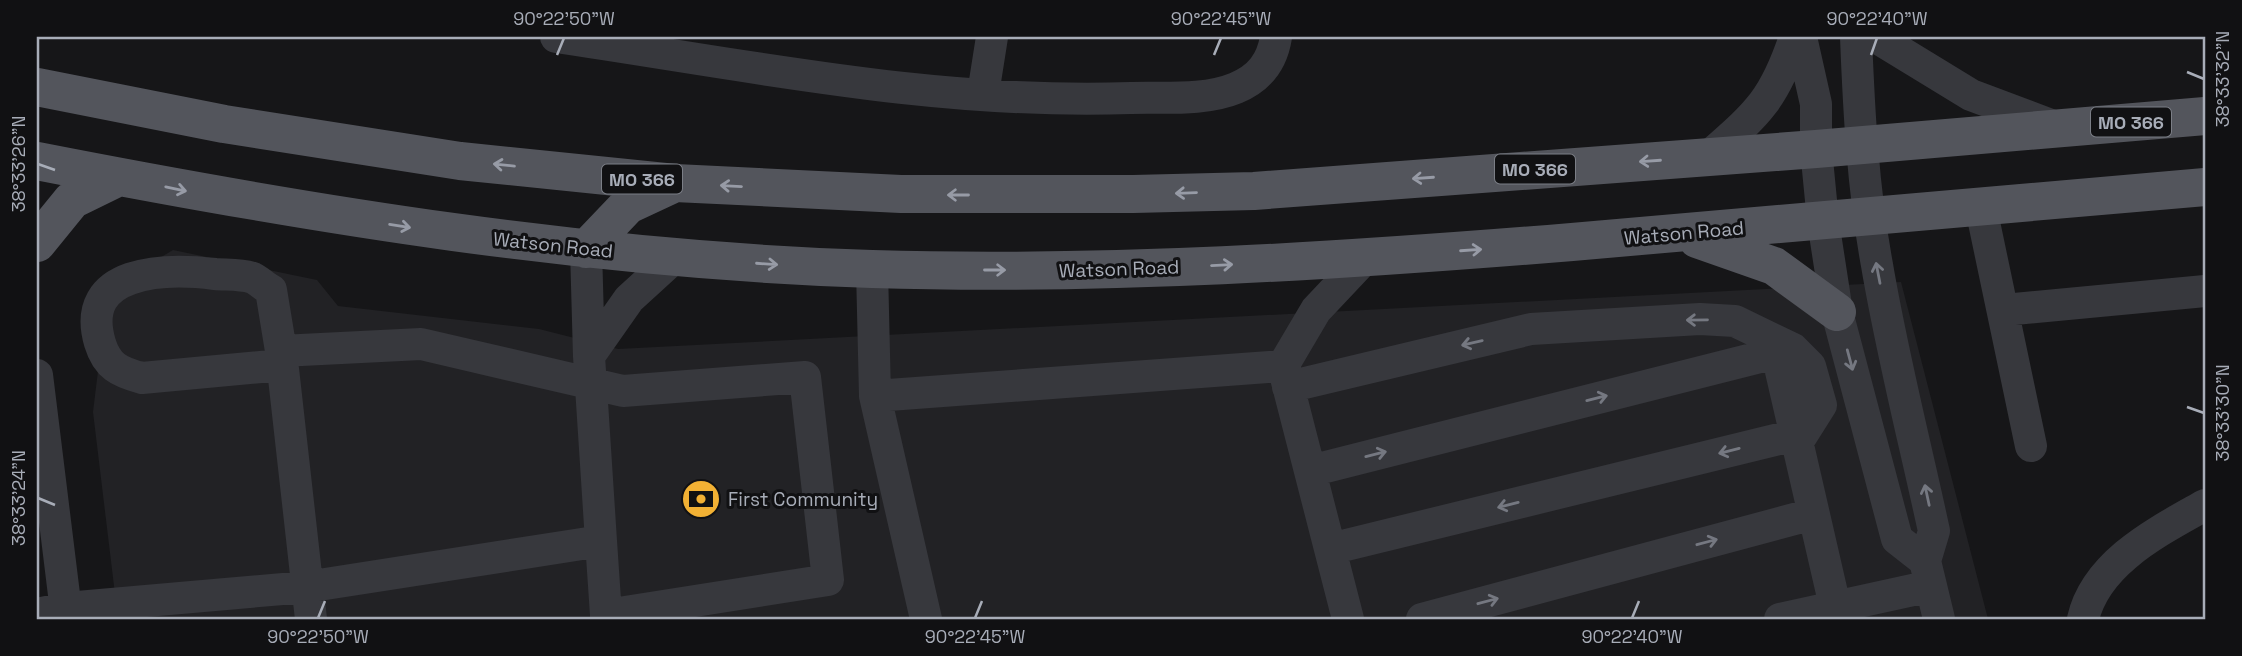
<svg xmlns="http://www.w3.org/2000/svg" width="2242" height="656" font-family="'Space Grotesk',sans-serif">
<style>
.built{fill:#222225}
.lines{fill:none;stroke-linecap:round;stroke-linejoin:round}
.minor{stroke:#37383d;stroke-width:32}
.major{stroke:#53555c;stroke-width:38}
.oneway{stroke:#979ba6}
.oneway2{stroke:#757881}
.ticks{fill:none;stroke:#a8adb8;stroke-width:2.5}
.labels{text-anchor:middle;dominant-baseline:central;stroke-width:6;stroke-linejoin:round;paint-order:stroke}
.shield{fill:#111113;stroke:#7b7e86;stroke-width:2}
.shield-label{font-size:18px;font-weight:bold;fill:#a8adb8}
.street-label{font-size:19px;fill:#a8adb8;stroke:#111113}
.poi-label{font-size:19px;fill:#a8adb8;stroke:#111113;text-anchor:start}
.neatline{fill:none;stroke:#a8adb8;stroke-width:2.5}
.ticks-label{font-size:18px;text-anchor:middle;fill:#a8adb8}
</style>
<rect width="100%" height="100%" fill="#161618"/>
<path class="built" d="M173,250l144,30 21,26 201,23 79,20 1283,-67 87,337h-1870l-25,-207 15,-123z"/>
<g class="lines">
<path class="minor" d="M556,37c191,28 381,68 575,61 33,-1 74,3 105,-10 24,-10 36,-26 40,-51
M1801,37l15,67v45l7,72 14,91 60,227 28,22
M1856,37c3,76 7,152 21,228 15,89 38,178 57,266l-9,30 14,58
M1876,37l95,58 85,32
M983,94l9,-57
M1709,156c49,-43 65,-56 86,-119
M1981,208l50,238
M872,269l3,127 51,223
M2004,310l201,-19
M1762,337l18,30 58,252
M281,351l-10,-61c-6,-3 -12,-9 -18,-12 -11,-4 -27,-3 -38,-4 -49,-6 -137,-5 -115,69 7,23 19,29 42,35l140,-13
M589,356l40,-57 46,-42
M37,375l30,244
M1288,387l243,-58 169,-10 35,2 58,28 17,17 11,39 -24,38
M875,396l408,-30
M1310,471l462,-117
M601,541l5,74
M1330,549l465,-114
M37,614l29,-6 240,-21 295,-46 -12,-185 -3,-107
M311,619l-30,-268 140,-7 202,47 182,-14 23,203 -222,35v4
M1348,619l-65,-253 33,-56 50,-53
M1422,619l391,-105
M1780,619l151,-33
M2083,619c13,-57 76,-88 122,-114"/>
<path class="major" d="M37,87l187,37 236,37 215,22 226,11h232l121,-3 562,-42 389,-33
M37,161c276,54 553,99 835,108 234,7 467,-8 700,-27 211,-17 422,-35 633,-55
M1697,239l77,27 63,46
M37,243l35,-43 47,-23
M586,249l42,-44 45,-21"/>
</g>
<defs><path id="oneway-shaft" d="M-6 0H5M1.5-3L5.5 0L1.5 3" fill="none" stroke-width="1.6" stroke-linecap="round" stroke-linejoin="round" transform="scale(1.75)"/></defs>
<g class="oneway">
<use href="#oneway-shaft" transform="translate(1650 161) rotate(176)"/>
<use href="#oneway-shaft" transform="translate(504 165) rotate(-174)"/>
<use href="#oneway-shaft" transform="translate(1423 178) rotate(176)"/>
<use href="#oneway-shaft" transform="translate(731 186) rotate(-177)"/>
<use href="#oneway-shaft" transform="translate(176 189) rotate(12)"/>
<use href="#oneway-shaft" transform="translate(1186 193) rotate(178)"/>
<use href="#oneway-shaft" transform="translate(958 195) rotate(-180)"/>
<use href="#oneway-shaft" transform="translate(400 226) rotate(9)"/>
<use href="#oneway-shaft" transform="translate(1471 250) rotate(-4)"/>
<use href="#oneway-shaft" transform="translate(767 264) rotate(4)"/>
<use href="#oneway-shaft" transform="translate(1222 265) rotate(-3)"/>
<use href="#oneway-shaft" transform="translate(995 270)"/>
</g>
<g class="oneway2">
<use href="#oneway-shaft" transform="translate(1878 273) rotate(-101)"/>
<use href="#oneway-shaft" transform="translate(1697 320) rotate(179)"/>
<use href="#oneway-shaft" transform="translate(1472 343) rotate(167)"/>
<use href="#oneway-shaft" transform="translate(1850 360) rotate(75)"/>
<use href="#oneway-shaft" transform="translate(1597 398) rotate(-14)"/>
<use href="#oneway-shaft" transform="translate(1729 451) rotate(166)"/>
<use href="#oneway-shaft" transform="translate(1376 454) rotate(-14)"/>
<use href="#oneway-shaft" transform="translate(1927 495) rotate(-102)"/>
<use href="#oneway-shaft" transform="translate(1508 505) rotate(166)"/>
<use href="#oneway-shaft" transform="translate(1707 542) rotate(-15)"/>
<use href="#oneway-shaft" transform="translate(1488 601) rotate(-15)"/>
</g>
<path class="ticks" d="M557,55l7,-17M1214,55l7,-17M1871,55l6,-17M2187,72l17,7M38,164l17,6M2187,407l17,6M38,498l17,7M318,618l7,-17M975,618l7,-17M1632,618l7,-17"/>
<defs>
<symbol id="bank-disc" viewBox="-11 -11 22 22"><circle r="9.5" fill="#f2b134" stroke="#111113"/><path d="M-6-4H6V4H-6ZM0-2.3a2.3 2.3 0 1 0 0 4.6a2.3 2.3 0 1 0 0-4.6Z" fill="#111"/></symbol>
</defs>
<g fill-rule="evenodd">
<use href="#bank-disc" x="679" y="477" width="44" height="44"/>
</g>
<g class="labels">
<g class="shield">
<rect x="2091" y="107.5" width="80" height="29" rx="5"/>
<rect x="1495" y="154.5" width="80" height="29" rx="5"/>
<rect x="602" y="164.5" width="80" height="29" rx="5"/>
</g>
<g class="shield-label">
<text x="2131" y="122">MO 366</text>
<text x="1535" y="169">MO 366</text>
<text x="642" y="179">MO 366</text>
</g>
<g class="street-label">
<text transform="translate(1684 233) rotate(-5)">Watson Road</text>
<text transform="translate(553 245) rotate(6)">Watson Road</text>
<text transform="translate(1119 269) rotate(-2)">Watson Road</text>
</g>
<g class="poi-label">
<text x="728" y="499">First Community</text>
</g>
</g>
<rect width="2242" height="656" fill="none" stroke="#111113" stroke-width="77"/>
<rect x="38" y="38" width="2166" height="580" class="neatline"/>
<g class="ticks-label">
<text x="564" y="25">90°22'50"W</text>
<text x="1221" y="25">90°22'45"W</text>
<text x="1877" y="25">90°22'40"W</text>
<text transform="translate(2223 79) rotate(-90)" y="6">38°33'32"N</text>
<text transform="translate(19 164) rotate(-90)" y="6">38°33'26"N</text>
<text transform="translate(2223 413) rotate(-90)" y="6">38°33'30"N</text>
<text transform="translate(19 498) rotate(-90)" y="6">38°33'24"N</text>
<text x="318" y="643">90°22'50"W</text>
<text x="975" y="643">90°22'45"W</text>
<text x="1632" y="643">90°22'40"W</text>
</g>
</svg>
